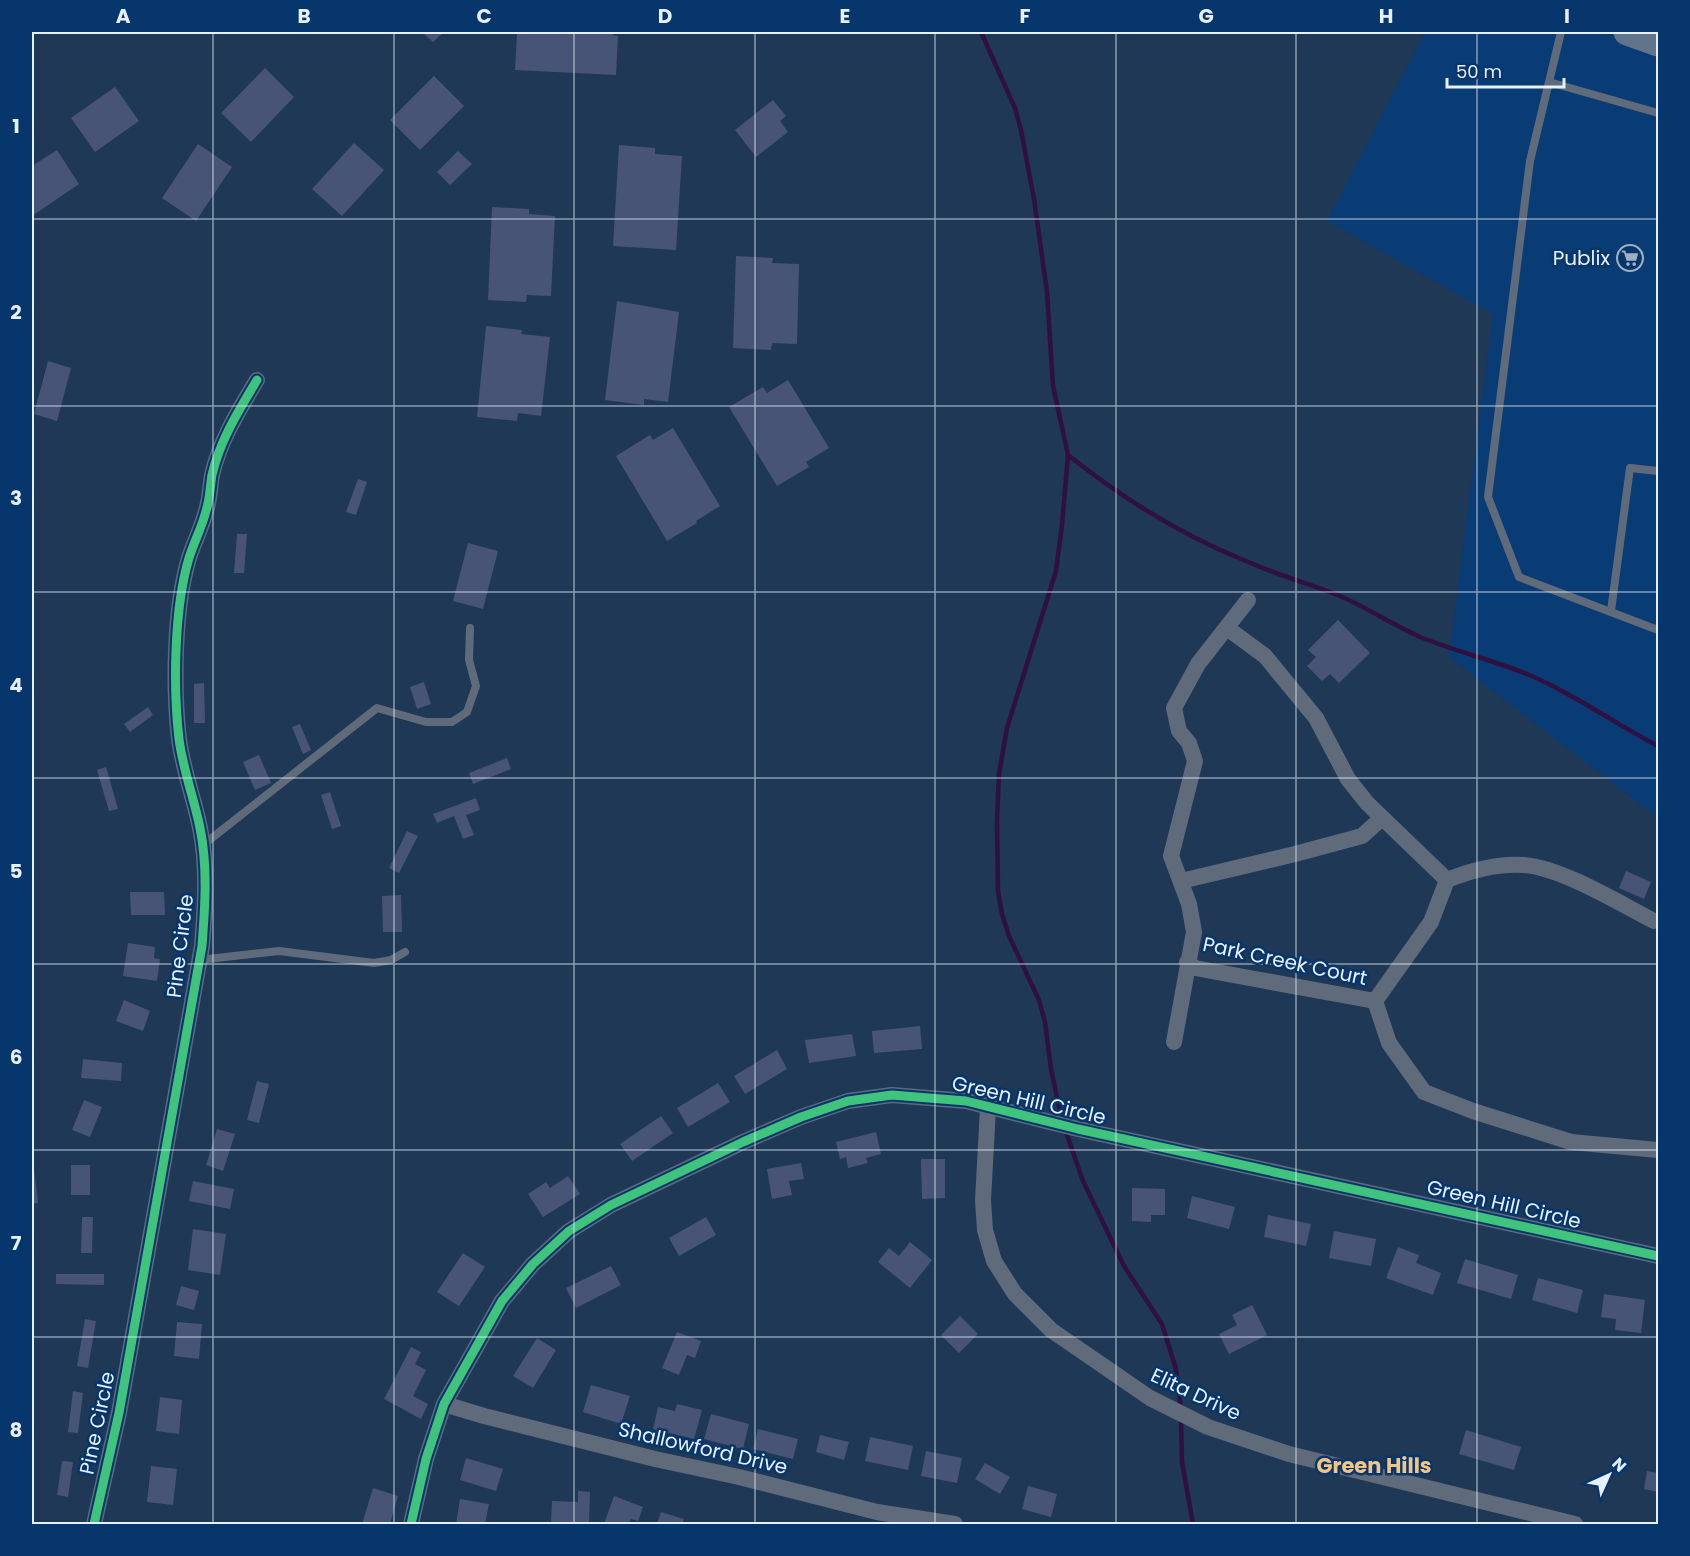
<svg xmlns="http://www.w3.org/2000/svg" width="1690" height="1556" font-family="Poppins,sans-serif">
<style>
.built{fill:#093b74}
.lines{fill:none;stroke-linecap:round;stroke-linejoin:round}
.stream{stroke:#2f1040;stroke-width:4.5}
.building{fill:#475475}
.lane{stroke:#5f6b7b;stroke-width:8}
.street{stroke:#5f6b7b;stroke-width:16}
.primary{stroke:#62748b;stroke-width:27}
.cycleway-casing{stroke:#07366d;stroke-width:13}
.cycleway{stroke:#40c37c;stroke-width:9}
.grid{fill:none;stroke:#e6f0fe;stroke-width:1.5;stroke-opacity:0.55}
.labels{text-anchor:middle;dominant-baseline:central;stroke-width:5;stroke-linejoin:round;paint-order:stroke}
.poi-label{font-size:20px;fill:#e6f0fe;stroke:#07366d;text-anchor:end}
.street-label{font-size:20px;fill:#e6f0fe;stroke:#07366d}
.neighbourhood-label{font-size:21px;font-weight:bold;fill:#f4c582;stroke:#07366d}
.neatline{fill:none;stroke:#e6f0fe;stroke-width:2}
.grid-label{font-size:20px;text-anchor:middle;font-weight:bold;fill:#e6f0fe}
</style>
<rect width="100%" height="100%" fill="#1e3856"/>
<path class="built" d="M1425,32h233v786l-209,-161 44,-343 -166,-93z"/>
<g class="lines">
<path class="stream" d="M981,32l34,76 6,22 13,69 13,93 6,94 15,69 -6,70 -6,46 -49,157 -8,46 -2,47 1,70 4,23 7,22 30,64 6,22 6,47 11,52
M1068,455c54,43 113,80 178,106 29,13 60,22 89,33 30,12 56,30 85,43 35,14 72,23 107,37 47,20 87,49 131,72
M1065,1129l18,52 41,85 38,58 14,45 5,40
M1181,1417l1,45 11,62"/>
</g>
<path class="building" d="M422,32h22l-11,10z
M521,32h92v3l5,1 -2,39 -101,-5 2,-36h4z
M265,68l29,29 -43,45 -30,-29z
M434,76l30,30 -44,44 -30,-30z
M115,87l24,34 -44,31 -24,-34z
M773,100l13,16 -6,5 8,11 -32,25 -21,-27z
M354,143l30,27 -42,46 -30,-27z
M198,144l34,23 -36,54 -34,-23z
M619,145l36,3v6l27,2 -6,94 -63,-4z
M57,150l22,34 -47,32v-50z
M458,151l14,13 -22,21 -13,-13z
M492,207l37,2v5l26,2 -4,80 -24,-1 -1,7 -38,-2z
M736,256l37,2 -1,5 27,1 -2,80 -25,-1 -1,7 -38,-2z
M617,301l62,11 -11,90 -24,-3v6l-39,-5z
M486,326l36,4 -1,4 29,3 -9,79 -23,-3 -1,8 -40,-4z
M48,361l23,7 -14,53 -23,-7z
M788,380l41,68 -23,14 3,5 -32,19 -48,-79 34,-20 4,6z
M673,428l47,78 -24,15 1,2 -30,18 -51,-85 34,-21 3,5z
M358,479l9,3 -11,33 -10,-3z
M237,534h10l-3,39h-10z
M468,543l30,8 -15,58 -30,-8z
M1338,620l32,33 -31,30 -9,-9 -8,7 -15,-15 9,-9 -8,-7z
M424,682l7,22 -14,5 -7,-22z
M204,683l1,40h-11v-39z
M148,707l5,8 -23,17 -6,-8z
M300,724l11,26 -8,4 -11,-27z
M259,755l12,28 -16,7 -12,-28z
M507,758l4,11 -38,15 -4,-11z
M106,767l12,42 -9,2 -12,-41z
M330,792l11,34 -9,3 -11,-34z
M476,798l4,12 -14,5 8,20 -11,4 -9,-23 -17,7 -4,-9z
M407,831l11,5 -19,37 -10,-5z
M1626,871l25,11 -7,17 -25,-11z
M130,892h34l1,23h-34z
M401,895l1,37h-19l-1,-36z
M128,943l27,4 -1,11 6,1 -3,22 -34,-5z
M124,1000l26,11 -7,20 -27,-10z
M920,1026l2,23 -48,4 -2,-22z
M852,1034l4,22 -47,7 -4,-23z
M777,1050l10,19 -42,25 -11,-18z
M83,1059l39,4 -1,18 -40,-3z
M257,1081l12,3 -10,39 -12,-3z
M718,1083l12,19 -42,25 -11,-19z
M84,1100l18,7 -12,30 -18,-7z
M661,1116l12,17 -41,28 -12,-17z
M217,1129l18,5 -12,37 -17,-6z
M876,1132l5,22 -15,4 2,5 -20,5 -2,-11 -6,2 -4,-17z
M921,1159h24v39l-23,1z
M801,1163l3,16 -15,2 3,14 -20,4 -5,-30z
M71,1165h19v30h-19z
M34,1168l4,35 -6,1v-35z
M568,1176l12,18 -37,23 -15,-23 18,-12 4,6z
M193,1181l41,8 -4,20 -41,-8z
M1132,1188l33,1v26h-14v7l-19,-1z
M1192,1196l43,11 -6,22 -42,-11z
M1268,1215l43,9 -5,22 -42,-9z
M82,1217h11l-1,36h-11z
M706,1217l10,18 -37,21 -10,-18z
M193,1229l33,5 -6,41 -32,-5z
M1334,1231l42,8 -5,27 -42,-8z
M910,1242l22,18 -22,28 -32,-26 11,-14 10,8z
M1398,1247l21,8 -3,8 25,10 -8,22 -47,-17z
M463,1253l22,14 -26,39 -22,-14z
M1465,1259l53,16 -7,24 -54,-16z
M611,1266l10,19 -45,23 -10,-20z
M56,1274h48v11l-48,-1z
M1538,1278l45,12 -6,23 -45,-13z
M181,1286l18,5 -5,19 -18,-5z
M1604,1294l41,6 -4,33 -26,-3 1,-11 -15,-2z
M1252,1305l15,30 -38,19 -10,-20 18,-9 -5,-10z
M960,1316l18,18 -19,19 -18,-18z
M85,1319l11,2 -8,47 -11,-2z
M177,1322l25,2 -3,35 -25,-3z
M677,1332l24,9 -6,17 -8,-3 -8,20 -17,-7z
M537,1338l19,12 -23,38 -20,-12z
M411,1347l10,5 -6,12 11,6 -13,26 15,8 -7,15 -37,-20z
M591,1385l39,11 -9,28 -38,-12z
M73,1391l10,2 -5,40 -10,-1z
M160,1397l22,3 -3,34 -23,-3z
M677,1404l25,6 -8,29 -41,-10 5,-22 17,4z
M711,1414l38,10 -6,25 -39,-10z
M758,1429l40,10 -5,20 -40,-10z
M1466,1430l55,17 -7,23 -55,-16z
M820,1435l29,7 -5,18 -28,-8z
M870,1437l43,9 -5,24 -43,-9z
M926,1451l36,7 -5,25 -36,-7z
M466,1458l37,11 -7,22 -36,-11z
M62,1461l11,1 -5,35 -11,-2z
M985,1463l25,14 -10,17 -25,-15z
M151,1466l26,3 -4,36 -26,-3z
M1647,1471l11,2v19l-14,-3z
M1028,1486l29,8 -6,23 -29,-8z
M373,1488l25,8 -8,28h-28z
M578,1491l12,1 -1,32h-38l1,-23 26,1z
M614,1496l29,11 -5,14 -7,-2 -3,5h-24z
M460,1499l29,5 -4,20h-29z
M661,1512l23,7 -2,5h-25z"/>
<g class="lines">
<path class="lane" d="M1561,32l-31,129 -42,336 31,80 139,53
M1549,82l109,31
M1611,611l19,-143 28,3
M203,845l174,-137 49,14h26l15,-10 9,-26 -7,-26 1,-32
M199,960l80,-9 95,12 17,-3 14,-8"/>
<path class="street" d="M1227,628l38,28 51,62 32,61 19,24 80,77c25,-10 50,-17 77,-15 38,3 95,38 130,56
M1181,881l114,-27 67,-18 20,-18
M1187,962l8,6 180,33 56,-79 16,-42
M1375,1001l14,42 35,49 49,19 98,31 87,8
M1174,1042l20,-110 -5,-28 -18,-48 24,-95 -6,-18 -10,-12 -5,-23 24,-44 50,-64
M988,1108l-5,92 2,30 9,31 21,33 36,36 99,68 58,29 81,27 286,70
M444,1404l40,12 171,43 84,18 138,35 78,12
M94,1524l25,-111 83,-467c3,-39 6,-79 -2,-118 -6,-30 -17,-58 -21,-89 -6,-52 -5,-131 10,-181 5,-16 13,-31 17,-47 4,-12 4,-24 6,-36 8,-35 27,-65 45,-95
M411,1524l15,-65 18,-55 58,-103 31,-37 36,-33 42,-26 132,-63 58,-25 47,-16 44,-6 74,6 112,28 580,127"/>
<path class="primary" d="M1627,32l31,11"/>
<defs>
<path id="cycleway" d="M94,1524l25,-111 83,-467c3,-39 6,-79 -2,-118 -6,-30 -17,-58 -21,-89 -6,-52 -5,-131 10,-181 5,-16 13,-31 17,-47 4,-12 4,-24 6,-36 8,-35 27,-65 45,-95
M411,1524l15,-65 18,-55 58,-103 31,-37 36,-33 42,-26 132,-63 58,-25 47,-16 44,-6 74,6 112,28 580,127"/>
</defs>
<use href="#cycleway" class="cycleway-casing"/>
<use href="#cycleway" class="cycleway"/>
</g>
<path class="grid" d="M213,32v1492M394,32v1492M574,32v1492M755,32v1492M935,32v1492M1116,32v1492M1296,32v1492M1477,32v1492M32,219h1626M32,406h1626M32,592h1626M32,778h1626M32,964h1626M32,1150h1626M32,1337h1626"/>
<defs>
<symbol id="supermarket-ring" viewBox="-11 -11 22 22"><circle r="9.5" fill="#07366d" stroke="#a0b0c3" stroke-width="1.5"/><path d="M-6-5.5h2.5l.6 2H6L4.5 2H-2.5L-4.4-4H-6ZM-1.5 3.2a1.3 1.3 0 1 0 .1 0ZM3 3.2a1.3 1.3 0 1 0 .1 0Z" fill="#a0b0c3"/></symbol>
</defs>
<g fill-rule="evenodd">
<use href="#supermarket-ring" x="1615" y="243" width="30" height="30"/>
</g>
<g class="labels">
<g class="poi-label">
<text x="1610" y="258">Publix</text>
</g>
<g class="street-label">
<text transform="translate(180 946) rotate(-83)">Pine Circle</text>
<text transform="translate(1285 961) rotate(12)">Park Creek Court</text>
<text transform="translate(1029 1100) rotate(13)">Green Hill Circle</text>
<text transform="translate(1504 1204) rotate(13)">Green Hill Circle</text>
<text transform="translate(1196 1394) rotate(25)">Elita Drive</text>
<text transform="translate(97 1423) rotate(-78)">Pine Circle</text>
<text transform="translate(703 1448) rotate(13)">Shallowford Drive</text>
</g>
<g class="neighbourhood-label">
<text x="1374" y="1465">Green Hills</text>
</g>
</g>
<rect width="1690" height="1556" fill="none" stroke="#07366d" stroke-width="66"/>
<g transform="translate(1609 1475) rotate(45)" stroke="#07366d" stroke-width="4.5" paint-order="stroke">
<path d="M0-4.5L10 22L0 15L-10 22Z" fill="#e6f0fe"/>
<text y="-9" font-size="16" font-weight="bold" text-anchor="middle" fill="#e6f0fe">N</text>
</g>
<path d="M1447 78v9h117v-9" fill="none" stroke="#e6f0fe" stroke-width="3"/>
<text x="1456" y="78" font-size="18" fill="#e6f0fe" stroke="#07366d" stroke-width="4.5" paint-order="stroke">50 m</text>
<rect x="33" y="33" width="1624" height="1490" class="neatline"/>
<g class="grid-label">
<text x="123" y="23">A</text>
<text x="304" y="23">B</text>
<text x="484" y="23">C</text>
<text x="665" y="23">D</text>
<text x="845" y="23">E</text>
<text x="1025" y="23">F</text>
<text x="1206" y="23">G</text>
<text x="1386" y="23">H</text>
<text x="1567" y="23">I</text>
<text x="16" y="133">1</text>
<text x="16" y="319">2</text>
<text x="16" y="505">3</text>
<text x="16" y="692">4</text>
<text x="16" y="878">5</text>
<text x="16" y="1064">6</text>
<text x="16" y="1250">7</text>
<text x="16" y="1437">8</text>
</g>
</svg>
